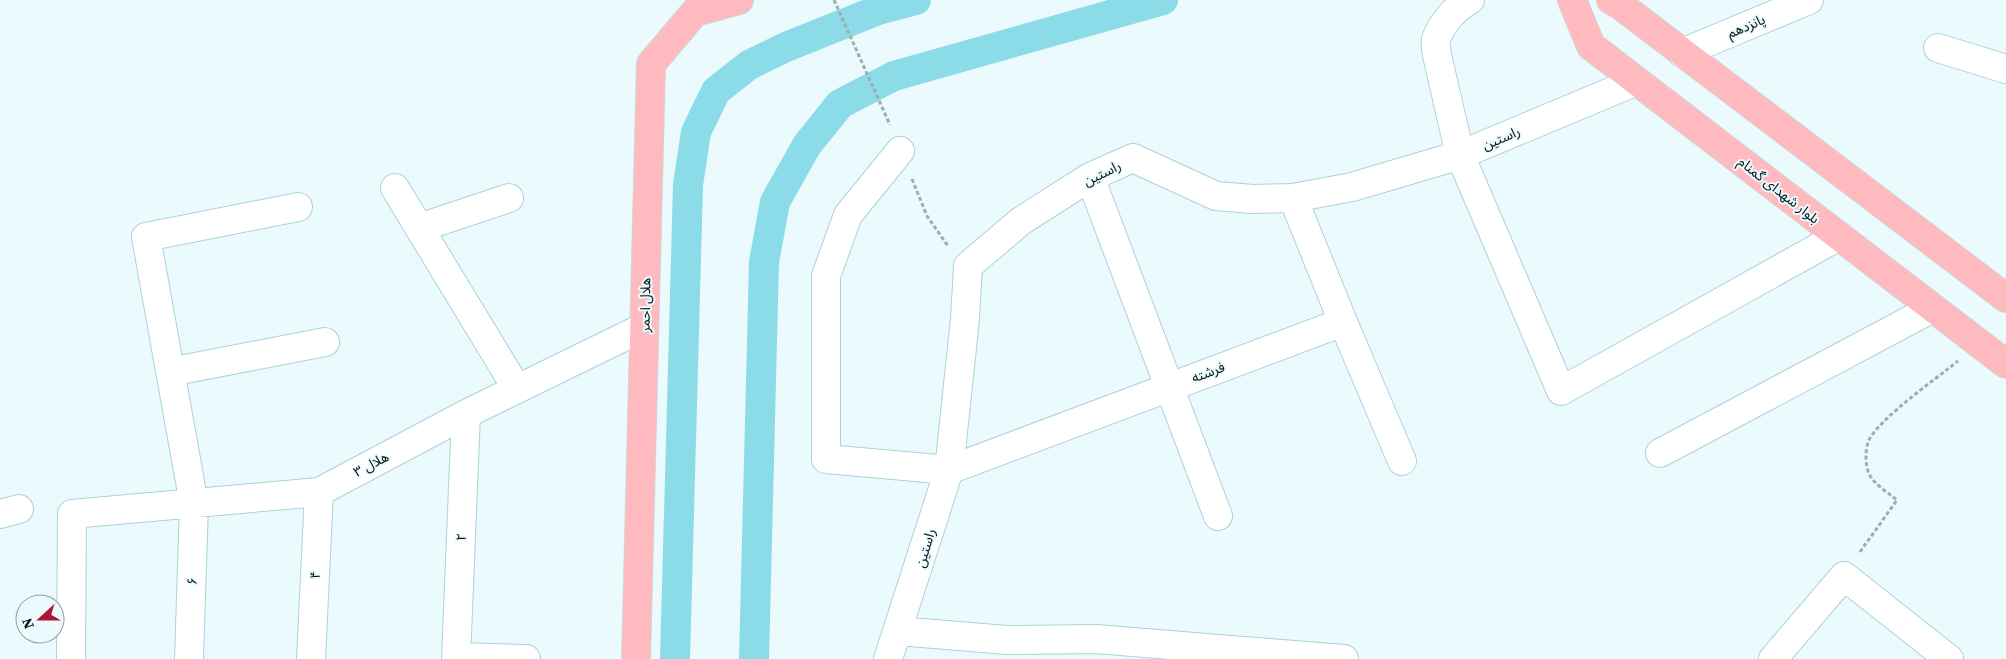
<svg xmlns="http://www.w3.org/2000/svg" width="2006" height="659" font-family="'Source Serif 4','Noto Sans Arabic',serif">
<style>
.lines{fill:none;stroke-linecap:round;stroke-linejoin:round}
.canal{stroke:#8cdbe9;stroke-width:30}
.minor-casing{stroke:#acd2d8;stroke-width:30}
.major-casing{stroke:#d2d5d5;stroke-width:30}
.path{stroke:#9eadaf;stroke-width:3;stroke-dasharray:4 2.5;stroke-linecap:butt}
.minor{stroke:#fff;stroke-width:28}
.major{stroke:#febabf;stroke-width:28}
.labels{text-anchor:middle;dominant-baseline:central;stroke-width:4;stroke-linejoin:round;paint-order:stroke}
.street-label{font-size:14px;fill:#061416;stroke:#ebfafc}
</style>
<rect width="100%" height="100%" fill="#ebfafc"/>
<g class="lines">
<path class="canal" d="M675,659l13,-474 8,-53 20,-41 33,-26 37,-18 92,-37 38,-10
M754,659l10,-397 11,-60 32,-57 33,-41 54,-28 269,-76"/>
<defs>
<path id="minor" d="M1470,0c-15,8 -28,23 -34,39 -1,5 0,11 1,16l23,100 101,236 278,-155
M1938,48l68,21
M1682,53l127,-53
M900,151l-52,64 -22,61v183l123,11 394,-148 -50,-124
M1090,177l128,339
M395,188l122,201
M419,228l90,-30
M1343,322l59,139
M170,372l155,-30
M1660,453l273,-145
M0,514l19,-5
M898,631l109,9 89,-1 248,20
M456,657l70,2
M71,659l1,-145 247,-22 147,-78 178,-87
M189,659l5,-155 -48,-267 152,-30
M311,659l8,-167
M456,659l10,-245
M888,659l61,-189 16,-151 3,-53 53,-45 69,-44 43,-19 83,38 37,3 40,-1 59,-11 108,-32 177,-74
M1773,659l71,-83 105,83"/>
<path id="major" d="M1572,0l19,46 415,318
M1611,0l9,5 386,293
M636,659l15,-595 44,-52 44,-12"/>
</defs>
<use href="#minor" class="minor-casing"/>
<use href="#major" class="major-casing"/>
<path class="path" d="M834,0l56,125
M912,179l15,37 21,30
M1860,552l37,-52c-10,-8 -22,-15 -28,-26 -4,-10 -4,-25 0,-34 11,-22 68,-62 89,-79"/>
<use href="#minor" class="minor"/>
<use href="#major" class="major"/>
</g>
<g class="labels">
<g class="street-label">
<text transform="translate(1746 26) rotate(-23)">پانزدهم</text>
<text transform="translate(1501 138) rotate(-23)">راستین</text>
<text transform="translate(1102 173) rotate(-26)">راستین</text>
<text transform="translate(1779 190) rotate(38)">بلوار شهدای گمنام</text>
<text transform="translate(645 305) rotate(-89)">هلال احمر</text>
<text transform="translate(1208 372) rotate(-21)">فرشته</text>
<text transform="translate(371 464) rotate(-28)">هلال ۳</text>
<text transform="translate(461 537) rotate(-87)">۲</text>
<text transform="translate(925 548) rotate(-73)">راستین</text>
<text transform="translate(315 575) rotate(-87)">۴</text>
<text transform="translate(192 581) rotate(-88)">۶</text>
</g>
</g>
<g transform="translate(40 619) rotate(249)"><circle r="24" fill="#ebfafc" stroke="#8f9ea0"/>
<path d="M0-4L9 19L0 12L-9 19Z" fill="#ab1539"/>
<text y="-8" font-size="14" font-weight="bold" text-anchor="middle" fill="#061416">N</text>
</g>
</svg>
